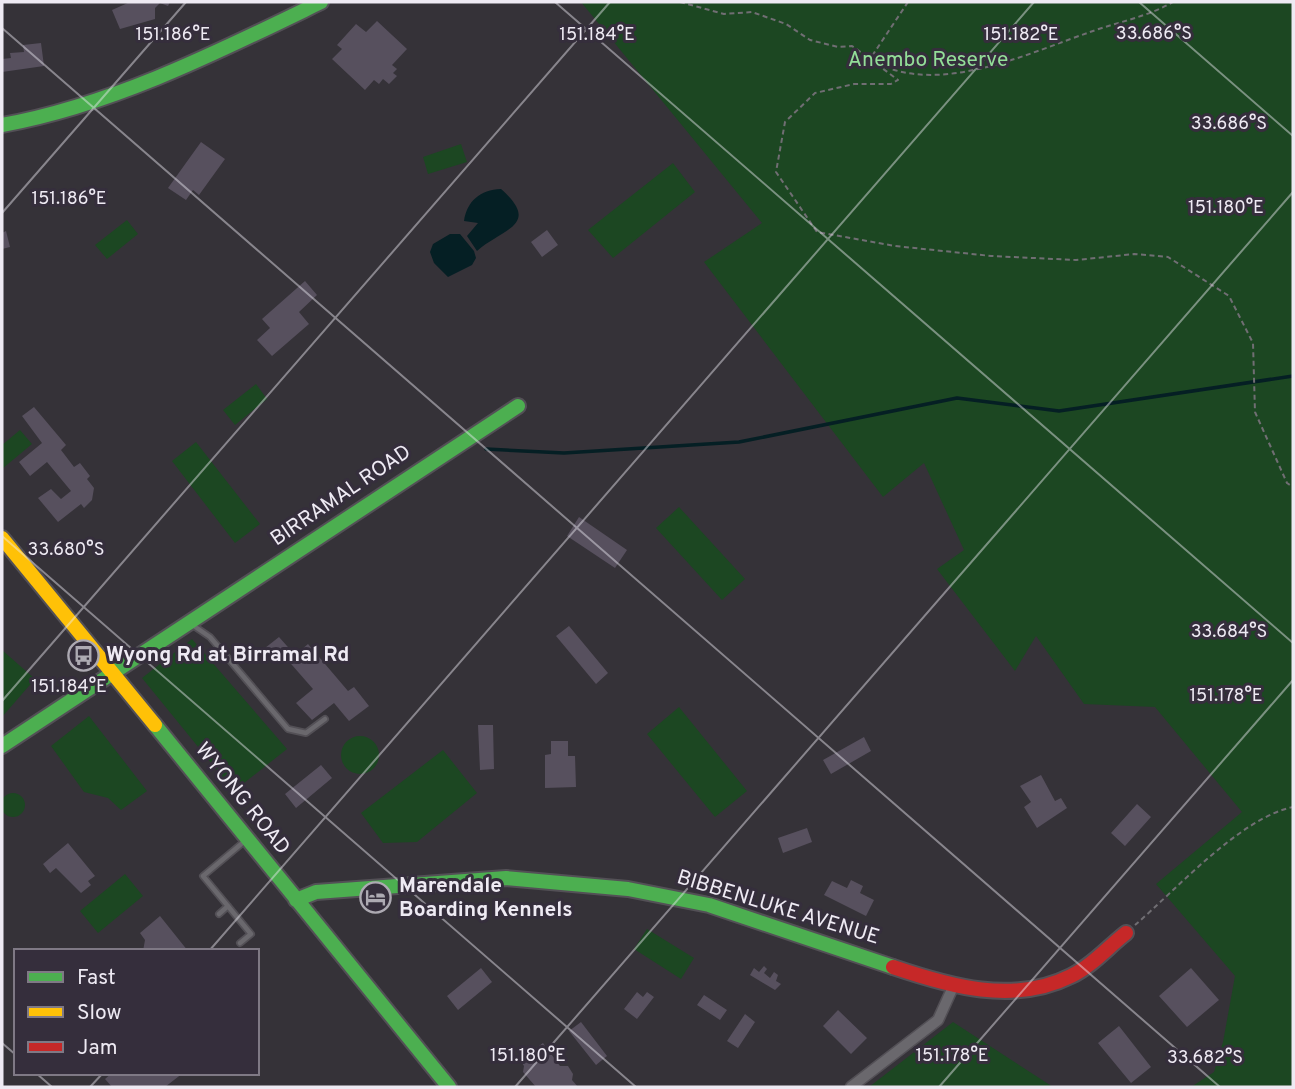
<svg xmlns="http://www.w3.org/2000/svg" width="1295" height="1089" font-family="Overpass,sans-serif">
<style>
.green{fill:#1c4722}
.water{fill:#051f24}
.lines{fill:none;stroke-linecap:round;stroke-linejoin:round}
.stream{stroke:#051f24;stroke-width:3.5}
.building{fill:#57505e}
.lane-casing{stroke:#535056;stroke-width:8}
.street-casing{stroke:#535056;stroke-width:13}
.fast-casing{stroke:#535056;stroke-width:18}
.slow-casing{stroke:#535056;stroke-width:18}
.jam-casing{stroke:#535056;stroke-width:18}
.path{stroke:#706e73;stroke-width:2;stroke-dasharray:5 3.5;stroke-linecap:butt}
.lane{stroke:#6a686d;stroke-width:4.5}
.street{stroke:#6a686d;stroke-width:10}
.fast{stroke:#4caf50;stroke-width:14}
.slow{stroke:#ffc107;stroke-width:14}
.jam{stroke:#c62828;stroke-width:14}
.ticks{fill:none;stroke:#eeeaf3;stroke-width:2;stroke-opacity:0.45}
.labels{text-anchor:middle;dominant-baseline:central;stroke-width:6;stroke-linejoin:round;paint-order:stroke}
.park-label{font-size:21px;fill:#93de98;stroke:#352e3c}
.street-label{font-size:21px;fill:#eeeaf3;stroke:#352e3c}
.poi-label{font-size:21px;font-weight:bold;fill:#eeeaf3;stroke:#352e3c;text-anchor:start}
.ticks-label{font-size:18px;text-anchor:middle;fill:#eeeaf3;stroke:#352e3c;stroke-width:6;stroke-linejoin:round;paint-order:stroke}
</style>
<rect width="100%" height="100%" fill="#353238"/>
<path class="green" d="M581,2h712v1085h-102l23,-15 9,-30 12,-66 -79,-92 86,-72 -87,-105 -71,-3 -48,-68 -21,35 -78,-102 27,-19 -40,-87 -41,34 -179,-235 58,-39z
M461,144l6,18 -39,12 -5,-17z
M673,163l22,29 -82,66 -25,-28z
M127,220l11,14 -31,25 -12,-14z
M256,384l11,15 -32,26 -12,-15z
M20,430l12,14 -30,25v-24z
M196,442l64,82 -25,19 -63,-82z
M679,507l66,72 -23,21 -66,-72z
M192,639l95,110 -53,42 -92,-113z
M2,650l33,29 -33,38z
M679,707l68,84 -32,26 -68,-83z
M89,716l58,75 -26,19 -13,-12 -24,-6 -33,-46z
M341 755a19 19 0 1 1 38 0a19 19 0 1 1-38 0Z
M443,750l34,43 -60,49 -34,1 -22,-30z
M1 805a12 12 0 1 1 24 0a12 12 0 1 1-24 0Z
M125,874l18,22 -45,37 -18,-22z
M647,929l47,29 -13,21 -47,-30z
M953,1022l100,65h-184z"/>
<path class="water" d="M501,189c41,36 1,40 -24,62l-10,-15 11,-13 -14,-2c3,-20 16,-31 37,-32z
M450,234h10l14,17 2,7 -4,7 -24,12 -14,-14 -4,-11 3,-8z"/>
<g class="lines">
<path class="stream" d="M486,449l78,4 175,-11 218,-44 102,13 234,-35"/>
</g>
<path class="building" d="M130,2h40l-2,4 -8,-3 -5,5v11l-35,10 -8,-19z
M377,21l30,28 -15,16 5,4 -4,4 4,3 -8,8 -6,-5 -4,5 -5,-4 -9,10 -33,-31 10,-10 -5,-4 19,-21 10,8z
M41,43l3,23 -42,6v-13l9,-1 -1,-5 14,-1 -1,-7z
M201,142l24,17 -26,36 -6,-5 -7,10 -18,-12z
M547,230l11,15 -16,12 -11,-15z
M6,231l4,16 -8,2v-16z
M305,281l12,14 -18,17 10,12 -37,32 -15,-16 13,-12 -8,-9z
M34,407l32,38 -5,5 13,17 6,-4 10,13 -3,3 7,9 -2,12 -8,8 -3,-4 -23,18 -20,-24 13,-9 10,10 10,-8 -24,-29 -17,14 -11,-14 23,-19 -20,-27z
M579,517l48,33 -12,18 -48,-32z
M569,626l39,47 -12,11 -40,-48z
M279,637l16,18 13,-11 40,47 6,-4 15,19 -20,15 -15,-18 -22,17 -16,-17 17,-14 -28,-32 -6,7 -14,-16z
M478,725h15l1,44 -14,1z
M864,737l7,14 -40,23 -8,-14z
M551,741h17v15h7l1,31 -31,1v-33l6,-1z
M321,765l11,13 -36,30 -11,-14z
M1041,775l14,26 6,-3 6,10 -30,20 -13,-21 7,-5 -11,-16z
M1137,804l14,13 -26,29 -14,-13z
M807,828l5,14 -29,11 -5,-15z
M68,843l27,33 -7,5 3,4 -10,8 -25,-25 -6,5 -7,-9z
M851,880l12,6 -3,7 14,7 -8,16 -42,-21 8,-14 15,7z
M160,916l28,35h-45l2,-11 -5,-7z
M764,966l3,3 -3,4 6,5 4,-6 4,3 -2,6 5,3 -6,6 -25,-15 4,-7 5,4z
M481,968l11,14 -34,28 -11,-14z
M1191,968l28,32 -32,27 -28,-31z
M637,992l6,5 4,-5 7,5 -17,22 -13,-10z
M704,995l23,15 -7,10 -23,-15z
M838,1010l29,28 -16,16 -28,-28z
M745,1014l10,8 -17,26 -11,-7z
M581,1022l26,34 -11,9 -27,-34z
M1119,1026l32,41 -20,16 -33,-40z
M543,1043l17,23h8l5,8 -1,6 6,7h-42l-13,-15 1,-6 -4,-6z
M112,1073h71l-18,14h-53l-7,-8z"/>
<g class="lines">
<defs>
<path id="lane" d="M191,624l19,13 78,92 18,4 19,-14
M219,914l9,-8
M240,943l11,-9 -48,-58 43,-36"/>
<path id="street" d="M851,1087l87,-67 15,-33"/>
<path id="fast" d="M2,125c111,-20 218,-74 319,-123
M155,725l294,362
M2,746l516,-340
M296,900l20,-8 190,-14 122,11 81,16 184,62"/>
<path id="slow" d="M2,538l153,187"/>
<path id="jam" d="M893,967c56,19 120,38 178,9 21,-10 37,-29 55,-43"/>
</defs>
<use href="#lane" class="lane-casing"/>
<use href="#street" class="street-casing"/>
<use href="#fast" class="fast-casing"/>
<use href="#slow" class="slow-casing"/>
<use href="#jam" class="jam-casing"/>
<path class="path" d="M680,2l44,12 28,-2 34,12 24,16 28,7 14,-1 17,12
M908,2l-38,57 28,21 -7,4h-37l-39,9 -30,29 -9,50 41,60 78,14 96,10 85,4 58,-6 34,3 61,39 24,47 2,69 32,71 6,4
M877,63c64,33 154,-11 216,-32 28,-10 54,-14 80,-29
M1135,925c42,-36 105,-107 158,-118"/>
<use href="#lane" class="lane"/>
<use href="#street" class="street"/>
<use href="#fast" class="fast"/>
<use href="#slow" class="slow"/>
<use href="#jam" class="jam"/>
</g>
<path class="ticks" d="M555,2l738,641M1139,2l154,134M2,28l1218,1059M2,213l184,-211M2,536l634,551M2,701l608,-699M209,951l825,-949M2,1043l14,12M36,1073l16,14M90,1087l13,-14M515,1087l778,-895M939,1087l354,-407"/>
<defs>
<symbol id="bus-ring" viewBox="-11 -11 22 22"><circle r="9.5" fill="#352e3c" stroke="#adaab2" stroke-width="1.5"/><path d="M-5-6H5V4H4V6H2V4H-2V6H-4V4H-5ZM-3.5-4V0h7V-4ZM-3.5 1.2v1.5H-2V1.2ZM2 1.2v1.5H3.5V1.2Z" fill="#adaab2"/></symbol>
<symbol id="hotel-ring" viewBox="-11 -11 22 22"><circle r="9.5" fill="#352e3c" stroke="#adaab2" stroke-width="1.5"/><path d="M-6-4.5h1.5V1H6V5H4.5V3h-9V5H-6ZM-4 0a1.8 1.8 0 1 1 3.6 0ZM.5 0V-2.5h3Q6-2.5 6 0Z" fill="#adaab2"/></symbol>
</defs>
<g fill-rule="evenodd">
<use href="#bus-ring" x="66" y="638" width="35" height="35"/>
<use href="#hotel-ring" x="358" y="880" width="35" height="35"/>
</g>
<g class="labels">
<g class="park-label">
<text x="928" y="60">Anembo Reserve</text>
</g>
<g class="street-label">
<text transform="translate(341 496) rotate(-34)">BIRRAMAL ROAD</text>
<text transform="translate(242 799) rotate(51)">WYONG ROAD</text>
<text transform="translate(778 908) rotate(17)">BIBBENLUKE AVENUE</text>
</g>
<g class="poi-label">
<text x="106" y="655">Wyong Rd at Birramal Rd</text>
<text x="399" y="886">Marendale<tspan x="399" dy="24">Boarding Kennels</tspan></text>
</g>
</g>
<g class="ticks-label">
<text x="1154" y="39">33.686°S</text>
<text x="173" y="40">151.186°E</text>
<text x="597" y="40">151.184°E</text>
<text x="1021" y="40">151.182°E</text>
<text x="1229" y="129">33.686°S</text>
<text x="69" y="204">151.186°E</text>
<text x="1226" y="213">151.180°E</text>
<text x="66" y="555">33.680°S</text>
<text x="1229" y="637">33.684°S</text>
<text x="69" y="692">151.184°E</text>
<text x="1226" y="701">151.178°E</text>
<text x="528" y="1061">151.180°E</text>
<text x="952" y="1061">151.178°E</text>
<text x="1205" y="1063">33.682°S</text>
</g>
<rect width="1295" height="1089" fill="none" stroke="#eeeaf3" stroke-width="7"/>
<rect x="14" y="949" width="245" height="126" fill="#352e3c" stroke="#7f7985" stroke-width="2"/>
<rect x="28" y="972" width="35" height="10" fill="#4caf50" stroke="#7f7985" stroke-width="2"/>
<text x="77" y="984" font-size="21" fill="#eeeaf3">Fast</text>
<rect x="28" y="1007" width="35" height="10" fill="#ffc107" stroke="#7f7985" stroke-width="2"/>
<text x="77" y="1019" font-size="21" fill="#eeeaf3">Slow</text>
<rect x="28" y="1042" width="35" height="10" fill="#c62828" stroke="#7f7985" stroke-width="2"/>
<text x="77" y="1054" font-size="21" fill="#eeeaf3">Jam</text>
</svg>
